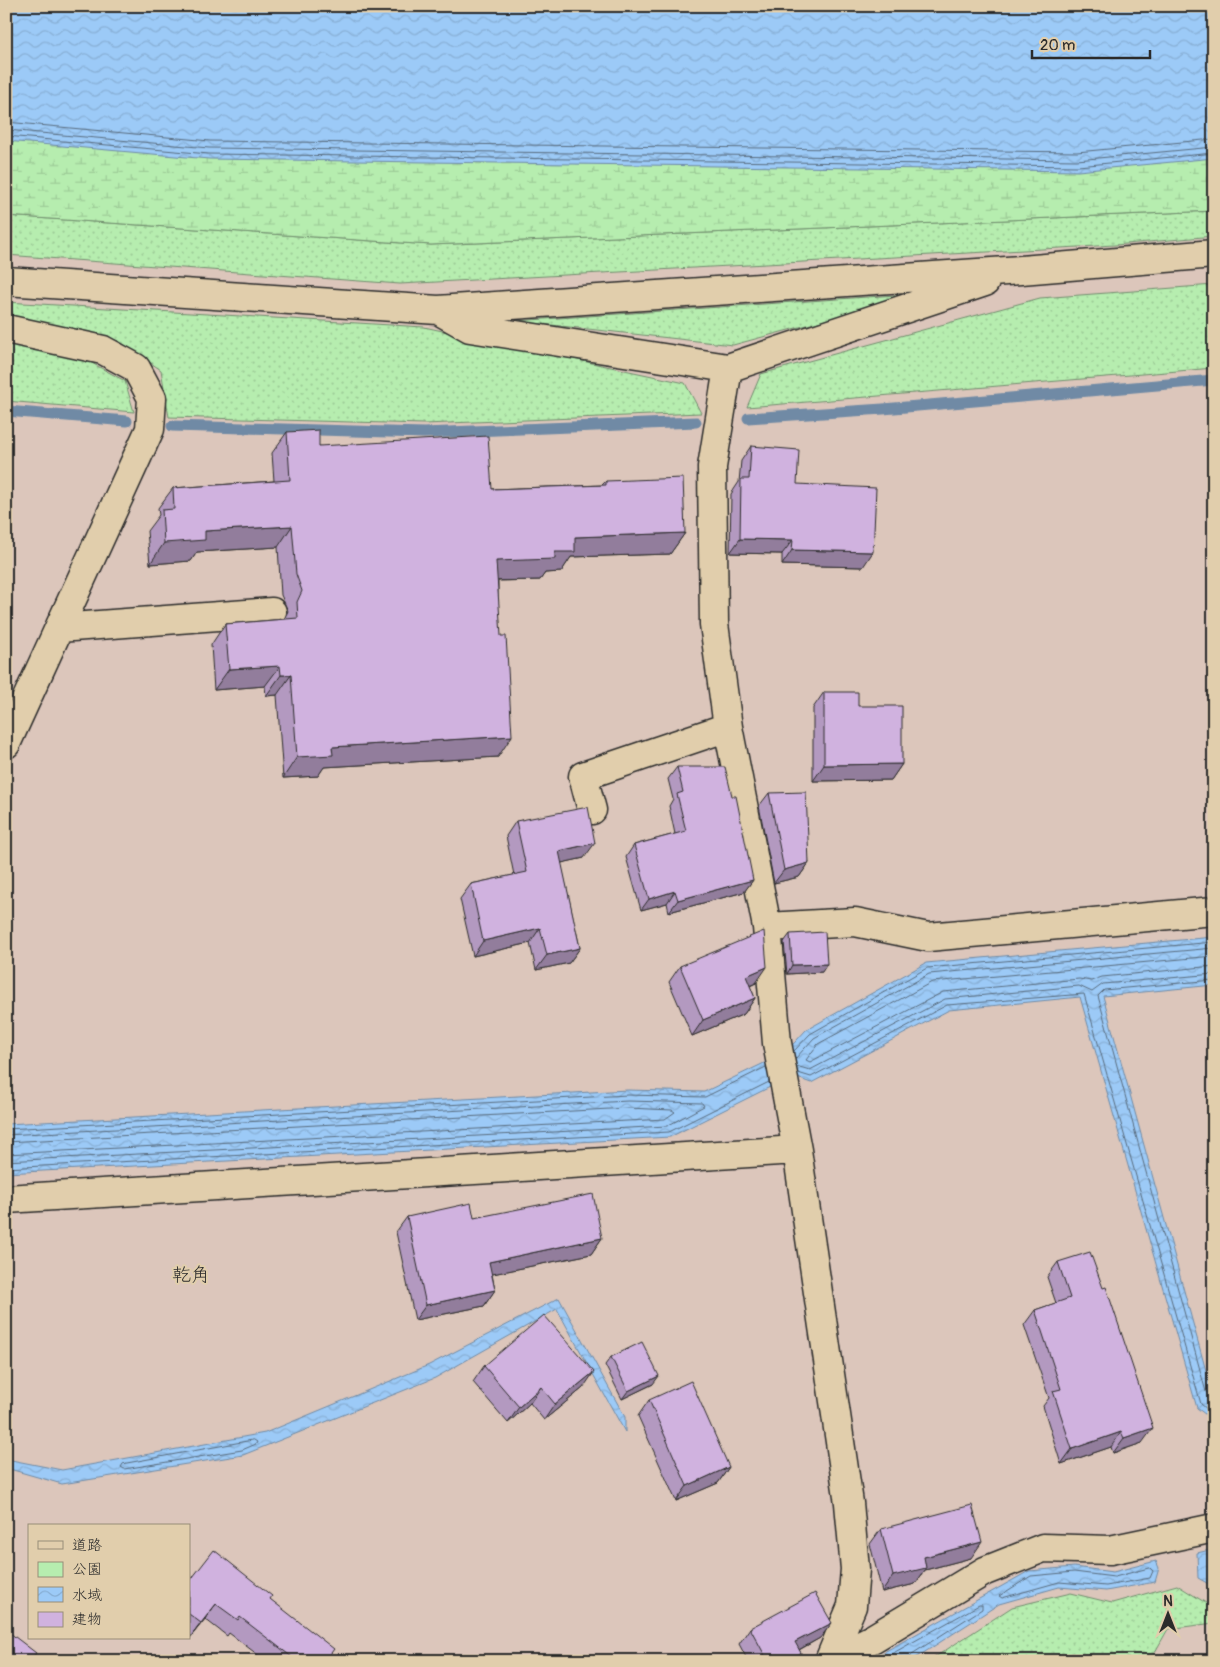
<svg xmlns="http://www.w3.org/2000/svg" width="1220" height="1667" font-family="Pangolin,'Klee One',sans-serif">
<style>
.green{fill:url(#green-dots);stroke:#708c6d}
.wetland{fill:url(#wetland-marsh);stroke:#708c6d}
.water{fill:url(#water-waves);stroke:#6f8aa5}
.lines{fill:none;stroke-linecap:round;stroke-linejoin:round}
.shore{stroke:#586b7d;stroke-width:1}
.stream{stroke:#6f8aa5;stroke-width:11}
.minor-casing{stroke:#2b2b2b;stroke-width:31}
.minor{stroke:#e1ceac;stroke-width:28}
.wall{fill:#b399c0;stroke:#2b2b2b}
.shaded-wall{fill:#927d9c;stroke:#2b2b2b}
.building{fill:#d0b2df;stroke:#2b2b2b}
.labels{text-anchor:middle;dominant-baseline:central;stroke-width:4;stroke-linejoin:round;paint-order:stroke}
.neighbourhood-label{font-size:19px;fill:#2b2b2b;stroke:#e1ceac}
</style>
<defs>
<pattern id="green-dots" width="8" height="8" patternUnits="userSpaceOnUse" patternTransform="scale(1.25)"><rect width="8" height="8" fill="#b6edaf"/><path d="M2 2h.1M6 6h.1" fill="none" stroke="#9dcb97" stroke-width="1.8" stroke-linecap="round"/></pattern>
<pattern id="wetland-marsh" width="20" height="14" patternUnits="userSpaceOnUse" patternTransform="scale(1.25)"><rect width="20" height="14" fill="#b6edaf"/><path d="M1 5h8M5 5V1M11 12h8M15 12V8" fill="none" stroke="#9dcb97"/></pattern>
<pattern id="water-waves" width="16" height="10" patternUnits="userSpaceOnUse" patternTransform="scale(1.25)"><rect width="16" height="10" fill="#9ccaf7"/><path d="M0 5q4-4 8 0t8 0" fill="none" stroke="#87aed4"/></pattern>
</defs>
<rect width="100%" height="100%" fill="#dcc6bb"/>
<filter id="ink" filterUnits="userSpaceOnUse"><feTurbulence type="fractalNoise" baseFrequency=".02" numOctaves="2"/><feDisplacementMap in="SourceGraphic" scale="10" xChannelSelector="R" yChannelSelector="G"/><feConvolveMatrix kernelMatrix="1 2 1 2 8 2 1 2 1" color-interpolation-filters="sRGB"/></filter>
<g filter="url(#ink)">
<path class="green" d="M1214,211v25l-99,9 -715,39 -394,-29v-39l425,29z
M1214,285v83l-467,39 14,-33 279,-76z
M926,293l-193,52 -218,-24z
M6,302l418,25 261,56 16,30 -277,11 -255,-7 -8,-47 -42,-29 -113,-26z
M6,343l82,18 37,20 9,31 -128,-11z
M1177,1585l37,23v15l-46,6 -18,32h-221l83,-54 59,-14 41,10z"/>
<path class="wetland" d="M6,102l1208,31v78l-783,34 -425,-29z"/>
<path class="water" d="M6,6h1208v152l-136,13 -869,-12 -203,-18z
M1214,937v48l-111,11 111,404v21l-17,-13 -117,-411 -131,13 -138,73 -19,-7 -122,61 -664,36v-49l622,-34 76,2 81,-39 21,-23 120,-67z
M559,1298l66,119v15l-68,-123 -122,69 -192,77 -181,29 -56,-16v-9l56,11 203,-37 164,-68z
M1214,1549v38l-16,-9 -1,-25z
M1156,1561l3,7 -4,14 -49,9 -47,-4 -60,17 -88,57h-43l161,-90 45,-4 39,5z"/>
<g class="lines">
<path class="shore" d="M6,122l204,19 867,11 137,-13
M6,130l203,18 868,12 137,-13
M6,136l203,18 869,12 136,-13
M1214,956l-282,26 -114,62 -12,16 4,2 133,-70 136,-13 12,2 11,-4 112,-11
M1214,980l-110,10 -6,6 108,396 8,5
M794,1051l16,-17 117,-66 287,-26
M795,1059l19,-21 115,-64 285,-26
M796,1066l14,4 135,-71 134,-13 13,6 11,-8 111,-10
M798,1073l13,4 136,-72 137,-11 117,410 13,11
M6,1129l622,-34 77,2 61,-30
M6,1135l622,-34 74,2 2,3 -37,20 -661,35
M6,1142l622,-34 44,2 3,2 -10,7 -659,35
M6,1168l663,-36 100,-50
M254,1440l3,2 -1,2 -14,6 -118,19 -3,-2 2,-3z
M1150,1568l3,3 -3,7 -44,8 -47,-4 -57,16 -3,-2 32,-20 43,-4 40,5z
M879,1661l100,-56h3v4l-70,45 -3,7"/>
<path class="stream" d="M6,411l121,10
M748,418l135,-9 331,-29
M172,426l252,7 272,-11"/>
<defs>
<path id="minor" d="M6,281l432,29 583,-40 193,-16
M438,310l32,18 258,40 257,-86
M6,329l97,21 33,18 16,30 -2,31 -144,315
M728,368l-16,99 2,157 14,103 39,200 10,116 20,107 52,353 6,66 -3,37 -23,55
M59,628l213,-16
M592,810l-9,-34 145,-49
M767,927l88,-5 73,15 286,-26
M6,1199l791,-49
M831,1659l41,-20 113,-68 58,-23 67,2 104,-22"/>
</defs>
<use href="#minor" class="minor-casing"/>
<use href="#minor" class="minor"/>
</g>
<path class="wall" d="M287,432l32,14 173,43 110,-4 4,-4 79,52 -15,21 -99,3 -10,15 -16,1 -5,7 -42,1v176l-174,10 -6,9 -35,2 -6,-83 -11,1 -1,-10 -51,4 -3,-45 14,-21 59,-5 4,-8 -7,-16 -3,-48 -81,5 -6,9 -41,3 -3,-33 12,-16 -1,-7 15,-20 101,-7 -2,-28z
M751,446l46,38 66,83 -81,-2v-11l-52,-1 1,-59 8,-12 2,-21z
M824,692l34,14 44,58 -11,16 -78,1v-73z
M677,767l76,113 -9,12 -75,20 -2,-9 -26,7 -15,-53 8,-12 41,-11 -6,-28 4,-7 -5,-20z
M769,793l40,70 -10,14 -25,6 -15,-77z
M516,821l68,37 -23,5 19,85 -11,15 -33,7 -6,-27 -57,13 -13,-57 11,-15 43,-9 -8,-39z
M790,934l32,38 -35,2 -3,-32z
M680,966l76,17 -6,3 5,12 -11,16 -52,22 -23,-54z
M407,1217l67,1 128,20 -11,16 -99,20 3,16 -11,16 -69,14 -19,-88z
M1058,1262l84,181 -29,10 -2,-6 -50,17 -18,-58 6,-8 -25,-73 11,-15 21,-7 -9,-26z
M611,1357l42,27 -31,15 -17,-34z
M484,1366l99,22 -39,32 -14,-17 -22,20 -35,-41z
M649,1400l80,67 -11,16 -42,18 -38,-85z
M881,1529l90,29 -46,12 -10,14 -33,8 -12,-48z
M189,1582l81,17 56,62h-60l-37,-28 -2,3 -22,-17 -16,20z
M750,1628l70,10 -21,12 2,3 -5,8h-48l-9,-17z"/>
<path class="shaded-wall" d="M292,526l-14,21 -81,5 -6,9 -41,3 14,-21 41,-12z
M685,533l-15,21 -99,3 -10,15 -16,1 -5,7 -58,1 14,-20 59,-9 20,-15z
M740,539l53,1 -11,14 -52,-1z
M792,550l81,2 -10,15 -81,-2z
M280,666l-15,20 -51,4 15,-21z
M281,675h10l-14,20 -11,1z
M512,736l-14,21 -174,10 -6,9 -35,2 14,-21 35,-10z
M902,764l-11,16 -78,1 11,-16z
M595,843l-11,15 -36,8 11,-15z
M809,863l-10,14 -25,6 10,-13z
M753,880l-9,12 -75,20 9,-12z
M675,891l-8,12 -26,7 8,-11z
M540,928l-10,15 -57,13 10,-15z
M580,948l-11,15 -33,7 11,-15z
M827,964l-5,8 -35,2 5,-9z
M767,967l-11,16 -22,9 12,-16z
M755,998l-11,16 -52,22 11,-16z
M602,1238l-11,16 -113,23 11,-15z
M495,1290l-11,16 -69,14 11,-15z
M594,1372l-11,16 -39,32 11,-16z
M659,1376l-6,8 -31,15 6,-8z
M541,1387l-11,16 -22,20 11,-16z
M1153,1428l-11,15 -29,10 11,-15z
M1121,1432l-10,15 -50,17 11,-15z
M729,1467l-11,16 -42,18 11,-15z
M982,1542l-11,16 -46,12 -10,14 -33,8 11,-16 31,-19z
M216,1604l-11,15 -16,20 12,-16z
M832,1623l-12,15 -36,20 11,-16z
M801,1653l-5,8h-9z"/>
<path class="building" d="M319,430v16l169,-10 4,53 114,-4v-4l77,-3 2,55 -110,4v15h-20v7l-59,2 5,75h5l6,100 -180,11 1,8 -36,2 -6,-82h-10l-1,-9 -51,3 -4,-45 73,-6 -1,-16 5,-11 -6,-17 -4,-48 -87,5v9l-41,3 -2,-33 12,-1 -1,-21 117,-8 -3,-48z
M751,446l48,4 -2,34 79,4 -3,64 -81,-2 1,-10 -53,-1 1,-60h8z
M824,692h34v14h44v58l-78,1z
M677,767h48l7,29h4l17,84 -75,20 -3,-9 -26,8 -15,-54 52,-14 -9,-37 6,-2z
M806,792l3,71 -25,7 -15,-77z
M588,807l7,36 -36,8 21,97 -33,7 -7,-27 -57,13 -12,-57 56,-12 -11,-51z
M764,931l3,36 -21,9 9,22 -52,22 -23,-54z
M825,932l2,32 -35,1 -2,-31z
M593,1194l9,44 -113,24 6,28 -69,15 -19,-88 64,-14 3,15z
M1090,1252l13,36 3,-1 47,141 -29,10 -3,-6 -49,17 -19,-58 8,-2 -26,-79 35,-12 -12,-36z
M544,1315l50,57 -39,32 -14,-17 -22,20 -35,-41z
M642,1342l17,34 -31,15 -17,-34z
M691,1381l38,86 -42,19 -38,-86z
M972,1505l10,37 -58,15 2,11 -33,8 -12,-47z
M214,1550l58,46 -2,3 64,50 -9,12h-28l-57,-44 -2,3 -22,-16 -15,19 -12,-9v-32z
M815,1593l17,30 -37,19 6,11 -14,8h-19l-18,-33z
M6,1630l30,23 -5,7 1,1h-26z
M935,1656l9,5h-12z"/>
</g>
<g class="labels">
<g class="neighbourhood-label">
<text x="191" y="1275">乾角</text>
</g>
</g>
<rect width="1220" height="1667" fill="none" stroke="#e1ceac" stroke-width="25"/>
<rect x="12" y="12" width="1195" height="1642" fill="none" stroke="#2b2b2b" stroke-width="2" filter="url(#ink)"/>
<rect x="28" y="1524" width="162" height="115" fill="#e1ceac" stroke="#988d78"/>
<rect x="38" y="1541" width="25" height="8" fill="#e1ceac" stroke="#988d78"/>
<text x="72" y="1550" font-size="15" fill="#2b2b2b">道路</text>
<rect x="38" y="1562" width="25" height="15" fill="#b6edaf" stroke="#988d78"/>
<text x="72" y="1574" font-size="15" fill="#2b2b2b">公園</text>
<rect x="38" y="1587" width="25" height="15" fill="url(#water-waves)" stroke="#988d78"/>
<text x="72" y="1600" font-size="15" fill="#2b2b2b">水域</text>
<rect x="38" y="1612" width="25" height="15" fill="#d0b2df" stroke="#988d78"/>
<text x="72" y="1624" font-size="15" fill="#2b2b2b">建物</text>
<g transform="translate(1168 1614)" stroke="#e1ceac" stroke-width="4" paint-order="stroke">
<path d="M0-4L9 19L0 12L-9 19Z" fill="#2b2b2b"/>
<text y="-8" font-size="14" font-weight="bold" text-anchor="middle" fill="#2b2b2b">N</text>
</g>
<path d="M1032 50v8h118v-8" fill="none" stroke="#2b2b2b" stroke-width="2.5"/>
<text x="1040" y="50" font-size="15" fill="#2b2b2b" stroke="#e1ceac" stroke-width="4" paint-order="stroke">20 m</text>
</svg>
